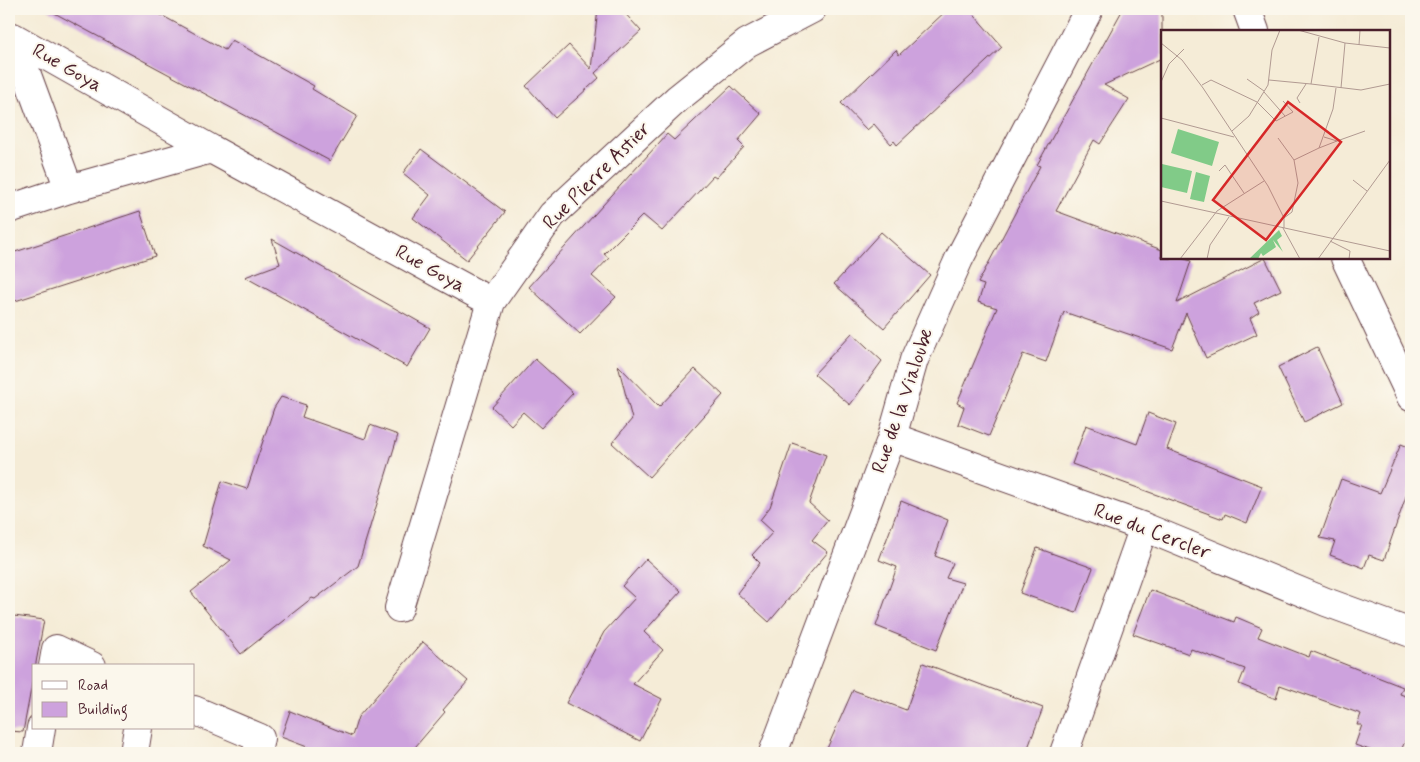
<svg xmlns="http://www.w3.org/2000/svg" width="1420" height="762" font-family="Mynerve,sans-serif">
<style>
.building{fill:#cda2dd}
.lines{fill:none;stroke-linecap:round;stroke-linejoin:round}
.minor-casing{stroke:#643e45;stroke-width:30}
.minor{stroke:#fff;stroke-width:28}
.labels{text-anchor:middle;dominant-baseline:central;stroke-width:4;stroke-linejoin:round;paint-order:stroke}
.street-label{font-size:20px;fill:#4a1f2b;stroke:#fbf7ec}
.inset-road{fill:none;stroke:#b19a92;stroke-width:1}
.view{fill:#d62828;fill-opacity:0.15;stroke:#d62828;stroke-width:2.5}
.inset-edge{fill:none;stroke:#4a1f2b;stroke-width:2.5}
</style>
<rect width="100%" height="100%" fill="#fbf7ec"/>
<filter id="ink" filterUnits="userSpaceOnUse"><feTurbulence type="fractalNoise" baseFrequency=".02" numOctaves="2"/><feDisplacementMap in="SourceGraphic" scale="10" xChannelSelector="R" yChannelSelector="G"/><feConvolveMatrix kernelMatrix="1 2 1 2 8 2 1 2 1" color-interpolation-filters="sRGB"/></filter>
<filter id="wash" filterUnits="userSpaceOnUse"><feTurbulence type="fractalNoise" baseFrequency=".0096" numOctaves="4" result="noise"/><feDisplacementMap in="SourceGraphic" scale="20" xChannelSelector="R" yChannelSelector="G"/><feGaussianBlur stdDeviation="1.12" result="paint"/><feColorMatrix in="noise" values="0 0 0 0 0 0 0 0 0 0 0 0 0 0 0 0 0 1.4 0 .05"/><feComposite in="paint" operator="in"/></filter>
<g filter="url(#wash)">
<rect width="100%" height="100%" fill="#f5ecd7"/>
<g id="blocks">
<path class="building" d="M47,9h103l75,41 7,-10 82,46 -2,3 45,27 -27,45z
M598,9h23l20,22 -46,42 4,5 -44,40 -29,-32 43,-41 22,24z
M948,9h21l33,38 -105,98 -3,-4 -3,3 -17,-20 -7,6 -26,-27 55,-53 3,5z
M1123,9h39v49l-58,27 25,14 -29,45 -6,-4 -38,71 106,39v8h20l9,3 -14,42 88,-45 16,32 -27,13 5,9 -9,6 7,16 -51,24 -20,-45 -14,36 -108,-37 -18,50 -23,-8 -34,82 -31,-12 6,-17 -7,-4 40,-95 -19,-6 6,-17 -6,-2 62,-117 -3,-1z
M731,86l30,28 -23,27 6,6 -28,31 -3,-2 -51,55 -19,-16 -39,39 5,4 -17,18 24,21 -36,37 -51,-47 138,-153 7,6z
M421,149l84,63 -38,48 -54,-42 17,-23 -27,-22z
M140,211l15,45 -146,47v-49z
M881,232l49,43 -46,53 -50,-44z
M272,239l158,89 -23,39 -162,-90 35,-13z
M852,333l30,28 -32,44 -36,-31z
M1317,347l26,56 -39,19 -26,-55z
M535,359l38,34 -32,35 -18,-16 -12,13 -19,-18z
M618,365l41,42 36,-38 28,26 -74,82 -37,-34 20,-24z
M281,397l25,8 -4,12 63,22 5,-14 28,10 -40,131 -43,33 -3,-1 -71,56 -50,-62 40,-32 -28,-14 19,-65 25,8 27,-81z
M1148,413l28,11 -9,25 95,37 -15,37 -22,-9 -2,5 -151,-55 14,-39 51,19z
M792,443l34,12 -17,48 19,17 -16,20 16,12 -59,70 -32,-29 23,-30 -8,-8 21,-23 -13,-12 10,-13z
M1401,444l10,4v34l-27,78 -15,-5 -5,13 -34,-13 5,-14 -15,-3 21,-59 39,14z
M901,501l47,19 -13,36 18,7 -7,15 17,5 -27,67 -60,-24 21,-59 -18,-7z
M1037,548l56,20 -17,45 -56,-20z
M646,559l35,32 -37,41 19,18 -30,34 29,15 -22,42 -74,-38 38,-71 31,-34 -13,-12z
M1150,590l84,32 2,-5 26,11 -4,9 51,20 2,-6 92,36 -3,7 11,4v29l-11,26h-22l-23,-8 7,-20h-5l4,-11 -81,-29 -4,14 -37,-15 6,-15 -54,-20 -2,5 -56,-20z
M14,616l30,4 -21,112 -14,-1v-87z
M423,642l45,39 -25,29 2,2 -35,41h-87l-42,-16 9,-26 62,25 6,-19z
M923,663l120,45 -17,45h-201l28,-63 53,20z"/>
</g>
</g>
<g filter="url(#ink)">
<use href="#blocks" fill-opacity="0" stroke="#643e45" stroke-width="1"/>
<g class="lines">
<defs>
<path id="minor" d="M1247,9l8,22
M69,189l-56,-152 198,112
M9,209l60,-20 142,-40 280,153
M1345,258l66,139
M892,437l252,90 182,75 85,31
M399,608l92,-306 61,-87 125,-116 70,-56 65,-34
M53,666l3,-17 36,17
M194,710l66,28 -3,15
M37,753l4,-25
M134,753l4,-25
M773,753l119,-316 22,-77 45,-101 130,-250
M1064,753l80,-226"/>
</defs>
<use href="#minor" class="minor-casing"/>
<use href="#minor" class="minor"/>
</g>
</g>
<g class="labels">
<g class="street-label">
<text transform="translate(67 68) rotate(30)">Rue Goya</text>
<text transform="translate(597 176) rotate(-45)">Rue Pierre Astier</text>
<text transform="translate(430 269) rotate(29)">Rue Goya</text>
<text transform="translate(903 401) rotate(-71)">Rue de la Vialoube</text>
<text transform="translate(1152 532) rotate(21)">Rue du Cercler</text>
</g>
</g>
<g transform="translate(1161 30)">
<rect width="229" height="229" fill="#f5ecd7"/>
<path d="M17,99l41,13 -7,24 -41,-13zM1,134l30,7 -5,22 -26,-6zM35,142l14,4 -6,26 -14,-3zM118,200l3,6 -5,4 6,12 -10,-12 3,7 -13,9 -2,-3 -3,6h-9z" fill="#81cb88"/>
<path class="inset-road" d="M137,0l47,13 45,5M158,7l-8,47 50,6 29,-6M0,13l21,17 21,28 65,98 16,32v10M198,15l1,-15M86,49l17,12M108,50l42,4M0,52l8,-18 15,-15M41,55l9,-5 46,22M180,58l4,-45M103,62l21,24M96,72l19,19 17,-9 -10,-11M139,73l-3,-5 9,-14M0,88l73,19M71,101l17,-15 19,-31 4,-35 8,-20M117,108l16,22 4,23 -6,29 -8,6M176,111l28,-10M158,118l18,-7 -13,-4M133,130l25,-12 14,-39 3,-21M58,141l6,-6 19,28M192,150l14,11M0,171l229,50M122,198l17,31M169,211l20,10 -1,8M19,229l37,-48 47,-30M46,229l3,-14 19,-28M157,229l72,-99"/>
<path class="view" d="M127,72l53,40 -75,98 -53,-40z"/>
<rect width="229" height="229" class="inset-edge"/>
</g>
<rect width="1420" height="762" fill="none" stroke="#fbf7ec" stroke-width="30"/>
<rect x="32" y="664" width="162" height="65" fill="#fbf7ec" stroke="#b4a19f"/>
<rect x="42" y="681" width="25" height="8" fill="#ffffff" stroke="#b4a19f"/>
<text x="78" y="690" font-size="15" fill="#4a1f2b">Road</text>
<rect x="42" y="702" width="25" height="15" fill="#cda2dd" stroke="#b4a19f"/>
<text x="78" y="714" font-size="15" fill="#4a1f2b">Building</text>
</svg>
